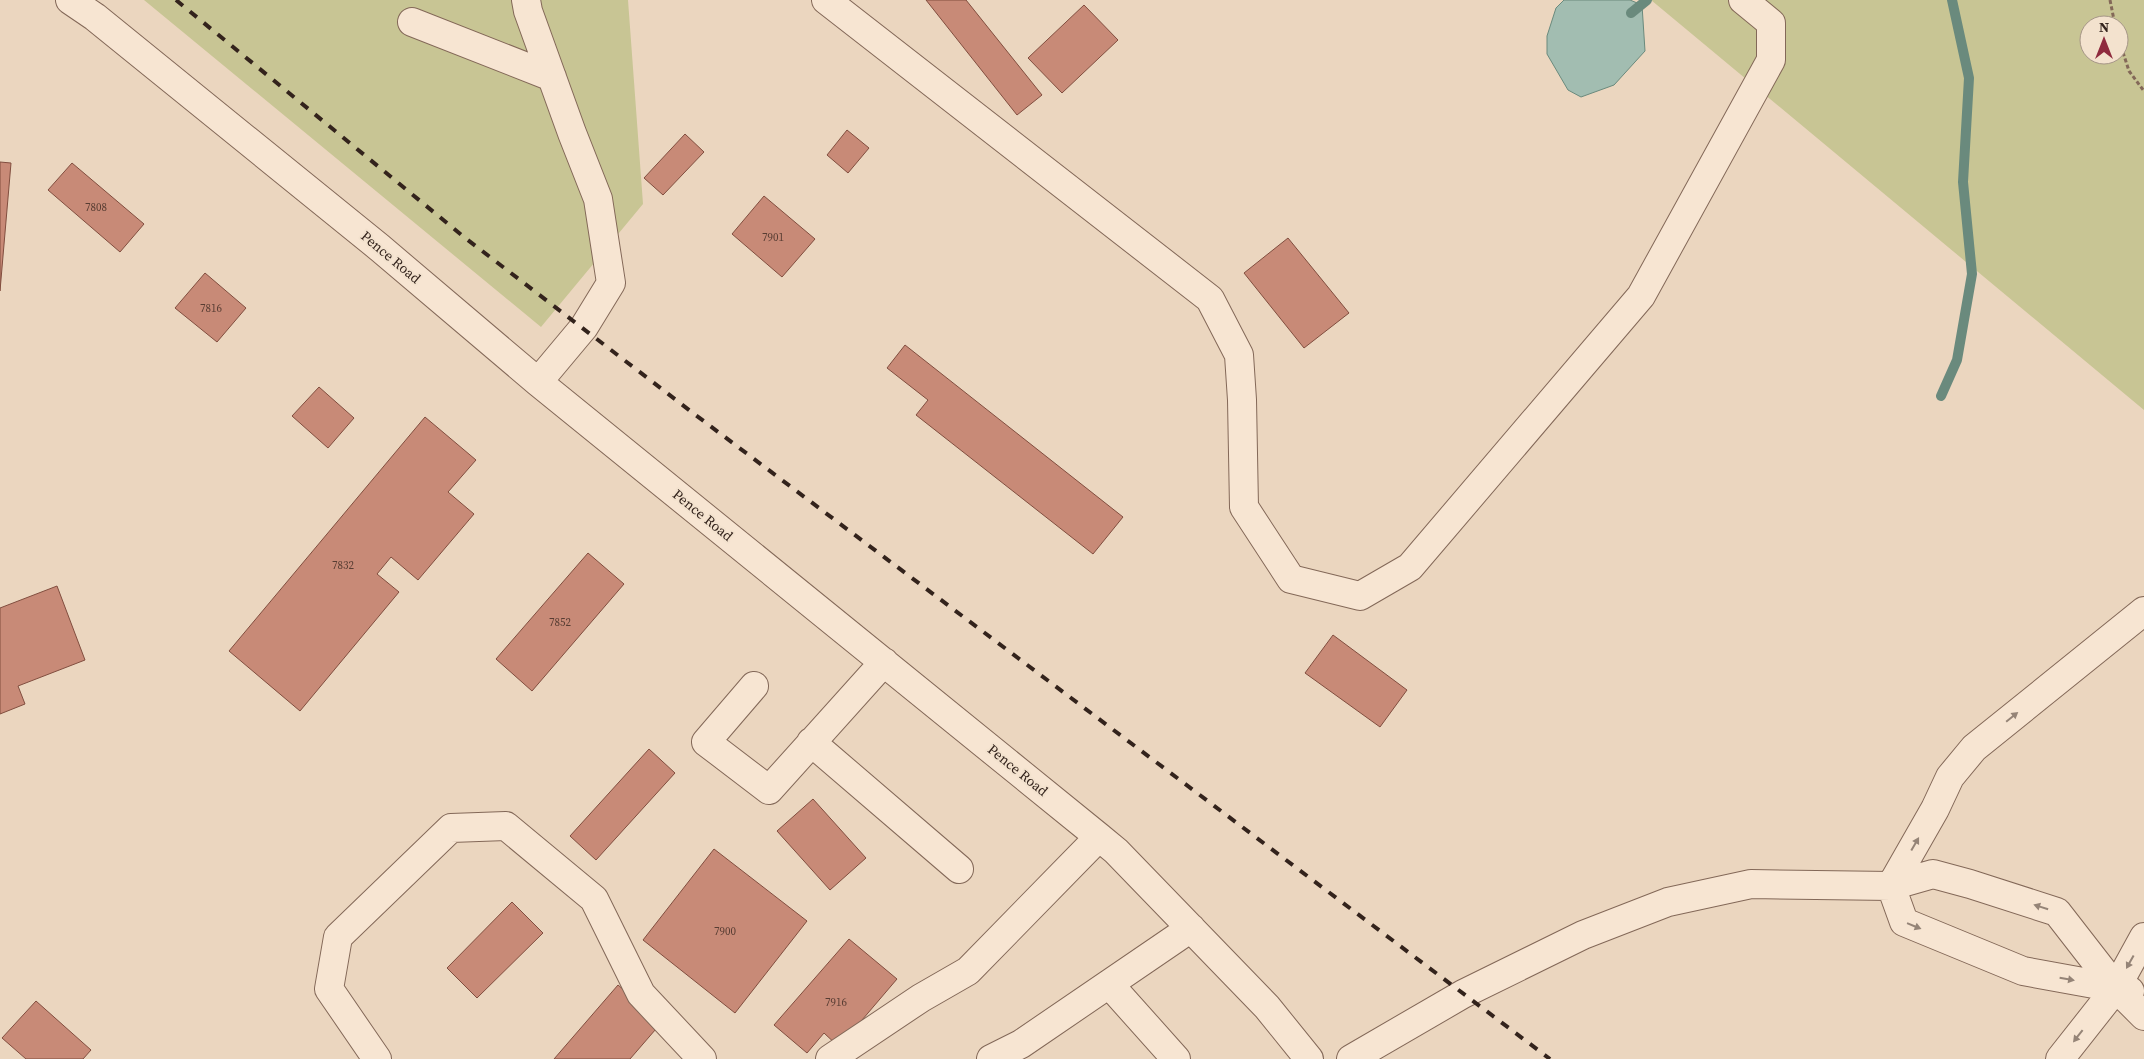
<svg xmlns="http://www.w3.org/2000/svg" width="2144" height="1059" font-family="'Source Serif 4',serif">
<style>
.green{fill:#c8c594;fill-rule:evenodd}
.water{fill:#a2bdb1;stroke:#6a8a7d}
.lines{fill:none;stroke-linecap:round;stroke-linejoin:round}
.stream{stroke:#6a8a7d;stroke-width:10}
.building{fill:#c88a77;stroke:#814e3f}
.minor-casing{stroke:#836858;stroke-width:30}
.path{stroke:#836858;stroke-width:3;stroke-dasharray:4 2.5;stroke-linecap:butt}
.minor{stroke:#f7e5d2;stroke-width:28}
.rail{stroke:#33231c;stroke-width:4;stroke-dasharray:9 9;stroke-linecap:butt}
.oneway{fill:#958477}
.labels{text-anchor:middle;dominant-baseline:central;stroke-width:4;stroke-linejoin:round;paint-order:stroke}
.number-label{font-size:11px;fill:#583d33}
.street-label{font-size:14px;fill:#33231c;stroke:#f3e2ce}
</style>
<rect width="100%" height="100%" fill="#ebd6bf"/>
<path class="green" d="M144,0h484l15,204 -102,123z
M1651,0h493v410zM2089,25h30v30h-30z"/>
<path class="water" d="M1564,0h66l12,5 3,46 -31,34 -33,12 -13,-7 -21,-36v-18l9,-28z"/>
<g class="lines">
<path class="stream" d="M1631,13l16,-13
M1941,396l16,-36 15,-86 -9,-92 6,-104 -17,-78"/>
</g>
<path class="building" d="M926,0h40l76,95 -25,20z
M1084,5l34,35 -56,53 -34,-35z
M847,130l22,18 -21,25 -21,-18z
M685,134l19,18 -41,43 -19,-17z
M0,162l11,1 -11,128z
M72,163l72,61 -24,28 -72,-62z
M764,196l51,43 -33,38 -50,-43z
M1288,238l61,75 -45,35 -60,-75z
M205,273l41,35 -29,34 -42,-34z
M905,345l218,172 -30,37 -177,-139 12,-15 -41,-32z
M319,387l35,31 -26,30 -36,-32z
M425,417l51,43 -28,32 26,22 -56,66 -27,-23 -14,17 22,18 -99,119 -71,-60z
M588,553l36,31 -92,107 -36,-32z
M57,586l28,74 -67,26 7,18 -25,10v-106z
M1333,635l74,55 -27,37 -75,-54z
M649,749l26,24 -79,87 -26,-24z
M813,799l53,59 -36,32 -53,-59z
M714,849l93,72 -72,92 -92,-73z
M512,902l31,31 -66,65 -30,-30z
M849,939l48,40 -58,68 -15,-14 -17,20 -33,-28z
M618,985l44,37 -32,37h-76z
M36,1001l55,49 -8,9h-57l-24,-21z"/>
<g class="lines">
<defs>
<path id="minor" d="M70,0l25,17 285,231 158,134 561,455 17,14 151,156 42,52
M526,0l2,11 44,122 26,66 13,84 -27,44 -46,55
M826,0l384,299 29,56 3,45 2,107 47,72 69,17 50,-29 231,-271 130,-236v-37l-28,-23
M412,22l140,55
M754,686l-48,56 63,48 115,-128
M811,742l148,127
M1891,886l44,-77 15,-32 24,-29 170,-137
M1109,984l67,75
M2130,991l-14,-3 28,-51
M377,1059l-48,-70 9,-52 113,-109 55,-2 88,73 47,95 61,65
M830,1059l91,-61 47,-27 131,-134
M991,1059l30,-15 170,-116
M1351,1059l112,-65 120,-59 85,-33 83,-18 140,2 42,-12 37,10 87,28 59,76 -93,-17 -119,-49 -13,-36
M2060,1059l56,-71 28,28"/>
</defs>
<use href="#minor" class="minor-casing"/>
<path class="path" d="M2110,0l5,25
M2119,40l10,31 15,20"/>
<use href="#minor" class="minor"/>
<path class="rail" d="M176,0l288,237 229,176 857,646"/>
</g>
<defs><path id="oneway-solid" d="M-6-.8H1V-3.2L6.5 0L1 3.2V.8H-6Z" transform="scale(1.25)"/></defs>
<g class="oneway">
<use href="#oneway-solid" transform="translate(2012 717) rotate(-39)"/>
<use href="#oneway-solid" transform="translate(1915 844) rotate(-60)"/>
<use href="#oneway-solid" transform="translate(2041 907) rotate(-162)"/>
<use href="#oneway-solid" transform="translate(1914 926) rotate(22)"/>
<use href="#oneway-solid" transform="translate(2130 962) rotate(119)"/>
<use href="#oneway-solid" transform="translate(2067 979) rotate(10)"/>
<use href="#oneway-solid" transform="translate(2078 1036) rotate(128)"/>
</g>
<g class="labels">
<g class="number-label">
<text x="96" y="207">7808</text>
<text x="773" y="237">7901</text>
<text x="211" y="308">7816</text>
<text x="343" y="565">7832</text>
<text x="560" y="622">7852</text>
<text x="725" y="931">7900</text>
<text x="836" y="1002">7916</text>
</g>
<g class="street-label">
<text transform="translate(391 257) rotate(40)">Pence Road</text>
<text transform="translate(703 515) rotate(39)">Pence Road</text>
<text transform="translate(1018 770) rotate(39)">Pence Road</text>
</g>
</g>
<g transform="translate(2104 40)"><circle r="24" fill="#f3e2ce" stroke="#a69687"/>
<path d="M0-4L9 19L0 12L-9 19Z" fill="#8f2b3e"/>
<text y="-8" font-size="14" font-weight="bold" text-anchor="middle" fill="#33231c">N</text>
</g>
</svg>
